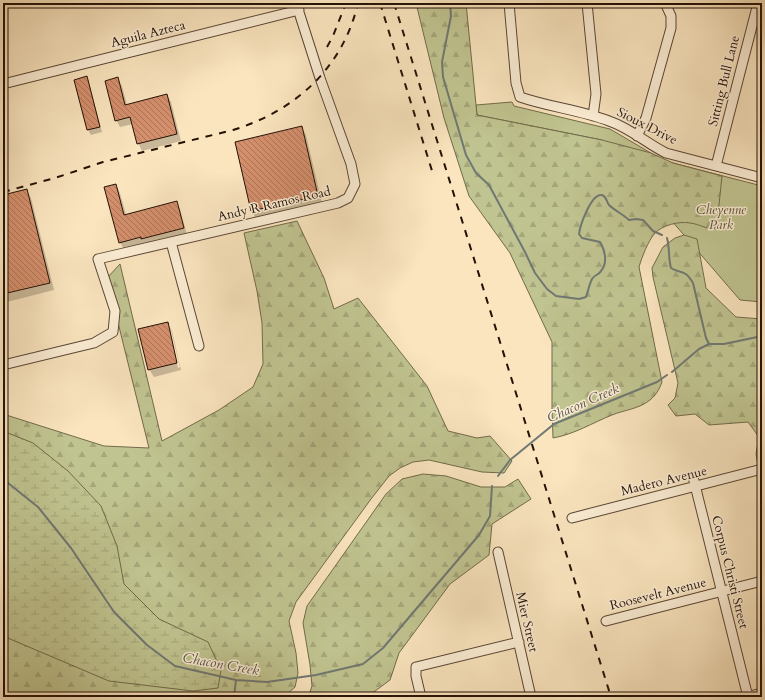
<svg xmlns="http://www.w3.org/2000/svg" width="765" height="700" font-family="Cardo,serif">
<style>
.green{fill:#c0c490;stroke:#726a4a}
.forest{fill:url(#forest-firs);stroke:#726a4a}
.wetland{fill:url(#wetland-marsh);stroke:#726a4a}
.shadow{fill:#0003;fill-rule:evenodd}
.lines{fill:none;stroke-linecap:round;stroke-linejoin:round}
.stream{stroke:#707873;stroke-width:2}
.building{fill:url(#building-back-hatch);stroke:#241105}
.minor-casing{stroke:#5a4634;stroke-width:11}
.minor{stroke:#fceed5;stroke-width:9}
.rail{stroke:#241105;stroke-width:2;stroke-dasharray:7 7;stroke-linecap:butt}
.labels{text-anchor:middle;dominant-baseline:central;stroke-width:3;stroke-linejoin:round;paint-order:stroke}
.street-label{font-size:13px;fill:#241105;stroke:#fceed5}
.park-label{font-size:13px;font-style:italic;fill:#5b5036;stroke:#fceed5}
.water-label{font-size:14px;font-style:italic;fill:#56554e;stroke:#fceed5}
</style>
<defs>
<pattern id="forest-firs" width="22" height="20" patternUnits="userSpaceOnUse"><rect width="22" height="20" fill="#c0c490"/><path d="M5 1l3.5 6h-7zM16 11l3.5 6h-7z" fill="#a5a77b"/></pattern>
<pattern id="wetland-marsh" width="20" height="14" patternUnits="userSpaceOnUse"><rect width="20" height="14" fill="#c0c490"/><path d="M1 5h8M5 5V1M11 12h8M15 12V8" fill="none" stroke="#a5a77b"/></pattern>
<pattern id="building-back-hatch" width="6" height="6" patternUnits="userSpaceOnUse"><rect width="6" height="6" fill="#d48f6c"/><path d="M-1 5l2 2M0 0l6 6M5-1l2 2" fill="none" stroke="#ac7357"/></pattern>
</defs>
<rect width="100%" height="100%" fill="#fae5bf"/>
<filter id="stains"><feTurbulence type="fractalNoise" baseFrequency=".005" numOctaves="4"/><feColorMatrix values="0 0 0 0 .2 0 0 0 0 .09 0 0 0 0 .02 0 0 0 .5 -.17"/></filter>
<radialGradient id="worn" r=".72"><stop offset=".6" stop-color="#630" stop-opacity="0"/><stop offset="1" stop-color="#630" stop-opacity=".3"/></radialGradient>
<path class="green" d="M512,102l2,4 96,23 51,30 12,4 89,23v116l-22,-2 -138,-160 -125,-25 -1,-10z"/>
<path class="forest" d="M416,3h50l11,112 125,25 49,13 22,10 49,13 -5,48 -3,5c-8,0 -15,-5 -24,-6 -11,-2 -27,2 -35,10 -7,8 -13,24 -16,34l23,115c-3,8 -6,13 -12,18 -11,9 -26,10 -38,15 -20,8 -37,19 -59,23l-1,-29v-67l-42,-89 -41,-57 -25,-78z
M297,221l27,57 10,31 24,-11 69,88 21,45 29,7 13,-2 22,25 -8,12 -22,-1 -53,-12 -16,2 -13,6 -11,8 -18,23 -75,103 -7,19 7,32 2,20 -3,14 -9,8 -8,2h-260l-15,-5v-278l101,32 45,2 -42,-170 13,-14 42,177 57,-31 34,-23 10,-23 -1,-41 -5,-32 -13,-58z
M684,235l13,4 9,49 30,29 26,2v145l-4,1 -2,-11 3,-17 -11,-15 -39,3 -14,-11 -19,2 -8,-11 7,-7 3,-15 -25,-106 -1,-9 11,-21 12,-9z
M423,474l23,2 35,11h24l13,-8 13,20 -39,25 -3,31 -39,29 -51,69 -9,27 -23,17h-55l-2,-5 2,-6 -2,-21 -7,-42 4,-17 79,-112 16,-15z"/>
<path class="wetland" d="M3,431l30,12 35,28 33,35 16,40 7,38 35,35 49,23 13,28 -3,18 -25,3 -84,-10 -106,-45z"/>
<path class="shadow" d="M86,78l3,5 13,49 -11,3 -3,-5z
M118,79l4,7 5,19 40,-10 4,7 10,39 -39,10 -4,-8 -5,-19 -13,3 -4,-7z
M302,127l4,8 16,68 -66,16 -4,-8 -16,-69z
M116,185l4,8 6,22 50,-13 4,7 7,26 -63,15 -4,-8z
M27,191l4,7 23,92 -51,13v-107z
M167,323l5,8 9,39 -27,7 -5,-8zM169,330h2l9,37 -2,1z"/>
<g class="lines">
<path class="stream" d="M450,3l1,13 -9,46 1,15 23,78 10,18 13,12 36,67 10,21 12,16 9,7 23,3 7,-2c2,-5 3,-12 6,-18 2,-4 7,-4 9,-8 7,-8 4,-21 -1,-29l-18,-4 -3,-4c1,-8 12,-41 23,-39 5,2 4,6 7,10 5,5 15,10 20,15l7,-1 7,1 10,11 9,4
M667,238c3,10 1,20 4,30 11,7 13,0 22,15l13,55 3,6
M672,372l27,-23 10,-5h15l38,-8
M498,476l12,-16 44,-36 103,-42 10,-7
M3,479l35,28 33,41 43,64 33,33 28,21 61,14 31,2 49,-7 47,-11 20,-16 96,-113 11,-19 2,-30
M234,697l2,-17"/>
</g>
<path class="building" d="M87,76l13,51 -13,3 -13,-50z
M118,77l7,28 42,-11 10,40 -40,10 -7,-27 -15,4 -10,-40z
M302,126l16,70 -67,15 -16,-69z
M116,184l8,31 53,-14 7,27 -43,11v-2l-22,6 -15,-56z
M27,189l23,94 -47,11v-99z
M168,322l9,41 -29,7 -10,-41z"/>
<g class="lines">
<defs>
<path id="minor" d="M509,3l7,80 4,14c29,10 60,13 89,24 21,7 37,22 57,32l96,25
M587,3l9,91 -3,22
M3,84l296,-74
M637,136l9,-18 25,-90v-12l-5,-11
M716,166l42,-163
M171,242l28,104
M3,365l91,-22 19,-11 2,-21 -17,-52 240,-56 10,-5 7,-14 -4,-20 -31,-86 -24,-75
M693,477l55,220
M572,518l190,-49
M498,552l33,145
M606,621l156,-40
M421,697l-5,-21v-9l103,-25
M746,697l16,-4"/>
</defs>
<use href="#minor" class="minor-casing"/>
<use href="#minor" class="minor"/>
<path class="rail" d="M380,3l53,171
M394,3l217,694
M327,47l6,-11 13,-33
M3,192l52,-14 48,-16 130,-32c62,-19 110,-62 125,-127"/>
</g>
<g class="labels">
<g class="street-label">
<text transform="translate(148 34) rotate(-14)">Aguila Azteca</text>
<text transform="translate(724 81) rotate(-76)">Sitting Bull Lane</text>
<text transform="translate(647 126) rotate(27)">Sioux Drive</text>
<text transform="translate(274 204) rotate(-13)">Andy R Ramos Road</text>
<text transform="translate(664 481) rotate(-14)">Madero Avenue</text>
<text transform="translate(730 572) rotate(76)">Corpus Christi Street</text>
<text transform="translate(658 594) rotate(-14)">Roosevelt Avenue</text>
<text transform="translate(527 622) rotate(77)">Mier Street</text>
</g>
<g class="park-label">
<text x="721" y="210">Cheyenne<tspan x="721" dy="15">Park</tspan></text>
</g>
<g class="water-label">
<text transform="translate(583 403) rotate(-24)">Chacon Creek</text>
<text transform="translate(221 664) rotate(10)">Chacon Creek</text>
</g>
</g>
<rect width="765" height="700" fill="none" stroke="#fae5bf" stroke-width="16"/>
<rect x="4" y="4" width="757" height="692" fill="none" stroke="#241105" stroke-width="2"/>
<rect x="8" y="8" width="749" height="684" fill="none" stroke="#241105"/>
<rect width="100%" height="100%" filter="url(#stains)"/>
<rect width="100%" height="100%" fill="url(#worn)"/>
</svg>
